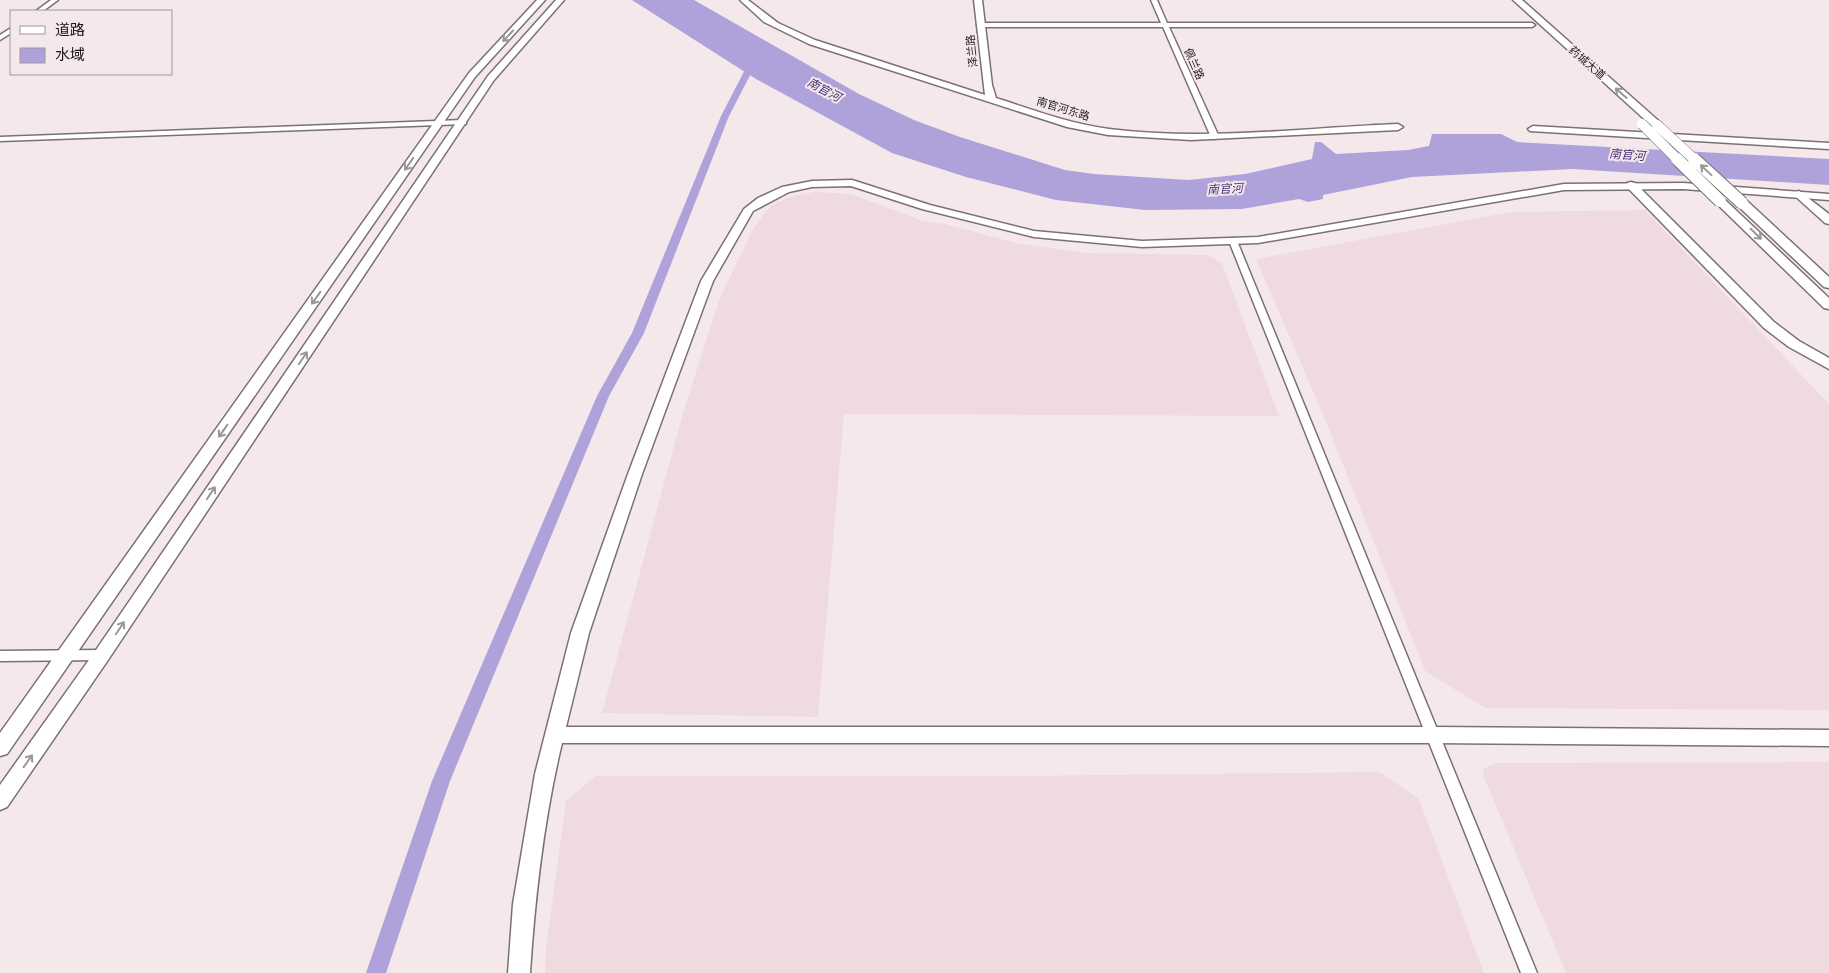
<svg xmlns="http://www.w3.org/2000/svg" width="1829" height="973" font-family="Roboto,'Noto Sans SC',sans-serif">
<style>
.built{fill:#efdae0}
.water{fill:#afa2db}
.lines{fill:none;stroke-linecap:round;stroke-linejoin:round}
.canal{fill:#afa2db;fill-rule:evenodd}
.minor-casing{stroke:#7b7073;stroke-width:3}
.tertiary-casing{stroke:#7b7073;stroke-width:3}
.secondary-casing{stroke:#7b7073;stroke-width:3}
.minor{fill:#fff;fill-rule:evenodd}
.tertiary{fill:#fff;fill-rule:evenodd}
.secondary{fill:#fff;fill-rule:evenodd}
.secondary-bridge-far1-casing{stroke:#7b7073;stroke-width:11;stroke-linecap:butt}
.secondary-bridge-casing{stroke:#7b7073;stroke-width:14;stroke-linecap:butt}
.secondary-bridge-far1{stroke:#fff;stroke-width:10}
.secondary-bridge{stroke:#fff;stroke-width:12}
.oneway{stroke:#999798}
.labels{text-anchor:middle;dominant-baseline:central;stroke-width:4;stroke-linejoin:round;paint-order:stroke}
.far-street-label{font-size:11px;fill:#1d1819;stroke:#f5e8eb}
.far-water-label{font-size:12px;font-style:italic;fill:#473376;stroke:#f5e8eb}
</style>
<rect width="100%" height="100%" fill="#f5e8eb"/>
<path class="built" d="M814,192l37,2 72,27 22,3 71,19 71,10 121,2 14,8 57,153 -435,-2 -26,303 -216,-4 81,-300 36,-113 33,-69 18,-25 20,-9z
M1645,210l184,194v306l-344,-2 -60,-37 -103,-259 -66,-153 255,-47z
M1829,762v211h-263l-83,-198 1,-6 6,-4 8,-2z
M1380,772l39,27 65,174h-939l1,-25 20,-147 30,-25h420z"/>
<path class="water" d="M632,0h62l165,94 55,26 46,17 105,33 29,4 95,6 56,-6 67,-15 3,-17h6l15,12 72,-4 21,-4 3,-12h69l16,8 312,17v26l-256,-16 -161,8 -89,18v4l-15,3 -9,-3 -57,10 -97,1 -89,-10 -90,-23 -74,-24 -136,-74z"/>
<g class="lines">
<path class="canal" d="M752,56l7,2 -30,58 -85,217 -35,63 -159,385 -64,192h-20l66,-192 165,-385 35,-63 89,-217z"/>
<defs>
<path id="minor" d="M51,0h7l-15,11h-7z
M1151,0h6l10,23h365l3,2 -3,2h-363l50,110 -4,2 -4,-2 -48,-110h-183l-3,-2 3,-2h181z
M11,28v5l-11,7v-5z
M463,120h3v4l-466,17v-4z
M1233,238l4,3 300,732h-16l-292,-732z
M102,650l5,1 2,4 -2,4 -5,1 -102,1v-10z"/>
<path id="tertiary" d="M537,0h8l-70,77 -468,677 -7,2v-23l469,-660z
M556,0h8l-70,80 -386,580 -101,147 -7,3v-25l96,-135 392,-574z
M740,0h8l30,23 37,17 170,55 -11,-95h8l10,85 4,13c37,12 74,26 113,31 96,12 193,-1 289,-5l5,3 -5,3 -207,10 -83,-5 -41,-8 -258,-83 -45,-22z
M1533,126l296,17v6l-299,-18 -2,-2z
M852,180l78,25 104,26 108,10 116,-4 306,-53 119,-1 146,11v6l-146,-11 -119,1 -306,53 -116,4 -108,-10 -112,-28 -71,-23 -39,1 -23,5 -36,19 -40,70 -71,193 -53,159 -23,94h866l397,3v16l-397,-3h-870c-18,75 -27,153 -32,230h-22l5,-69 22,-130 36,-141 57,-159 73,-193 43,-72 14,-11 24,-11 30,-6z"/>
<path id="secondary" d="M1513,0h9l139,123v4h-8z
M1631,182l4,1 139,139 25,19 30,17v11l-40,-22 -25,-19 -137,-141v-4z
M1799,191l30,23v10l-4,-1 -30,-27v-4z
M1720,197l4,2 105,99v11l-5,-1 -108,-105v-4z
M1742,199l4,1 83,77v11l-5,-1 -86,-81 -2,-3z"/>
</defs>
<use href="#minor" class="minor-casing"/>
<use href="#tertiary" class="tertiary-casing"/>
<use href="#secondary" class="secondary-casing"/>
<use href="#minor" class="minor"/>
<use href="#tertiary" class="tertiary"/>
<use href="#secondary" class="secondary"/>
<defs>
<path id="secondary-bridge-far1" d="M1642,124l36,36
M1657,125l38,35"/>
<path id="secondary-bridge" d="M1677,159l43,42
M1694,159l48,44"/>
</defs>
<use href="#secondary-bridge-far1" class="secondary-bridge-far1-casing"/>
<use href="#secondary-bridge" class="secondary-bridge-casing"/>
<use href="#secondary-bridge-far1" class="secondary-bridge-far1"/>
<use href="#secondary-bridge" class="secondary-bridge"/>
</g>
<defs><path id="oneway-shaft" d="M-6 0H5M1.5-3L5.5 0L1.5 3" fill="none" stroke-width="1.6" stroke-linecap="round" stroke-linejoin="round" transform="scale(1.25)"/></defs>
<g class="oneway">
<use href="#oneway-shaft" transform="translate(508 36) rotate(133)"/>
<use href="#oneway-shaft" transform="translate(1621 93) rotate(-139)"/>
<use href="#oneway-shaft" transform="translate(409 164) rotate(125)"/>
<use href="#oneway-shaft" transform="translate(1706 170) rotate(-137)"/>
<use href="#oneway-shaft" transform="translate(1756 234) rotate(44)"/>
<use href="#oneway-shaft" transform="translate(316 298) rotate(125)"/>
<use href="#oneway-shaft" transform="translate(303 358) rotate(-56)"/>
<use href="#oneway-shaft" transform="translate(223 431) rotate(125)"/>
<use href="#oneway-shaft" transform="translate(211 493) rotate(-56)"/>
<use href="#oneway-shaft" transform="translate(120 628) rotate(-56)"/>
<use href="#oneway-shaft" transform="translate(28 761) rotate(-55)"/>
</g>
<g class="labels">
<g class="far-street-label">
<text transform="translate(972 51) rotate(-96)">泽兰路</text>
<text transform="translate(1587 63) rotate(41)">药城大道</text>
<text transform="translate(1194 64) rotate(66)">佩兰路</text>
<text transform="translate(1063 109) rotate(17)">南官河东路</text>
</g>
<g class="far-water-label">
<text transform="translate(824 90) rotate(28)">南官河</text>
<text transform="translate(1627 155) rotate(4)">南官河</text>
<text transform="translate(1225 189) rotate(-3)">南官河</text>
</g>
</g>
<rect x="10" y="10" width="162" height="65" fill="#f5e8eb" stroke="#9f9597"/>
<rect x="20" y="26" width="25" height="8" fill="#ffffff" stroke="#9f9597"/>
<text x="55" y="35" font-size="15" fill="#1d1819">道路</text>
<rect x="20" y="48" width="25" height="15" fill="#afa2db" stroke="#9f9597"/>
<text x="55" y="60" font-size="15" fill="#1d1819">水域</text>
</svg>
